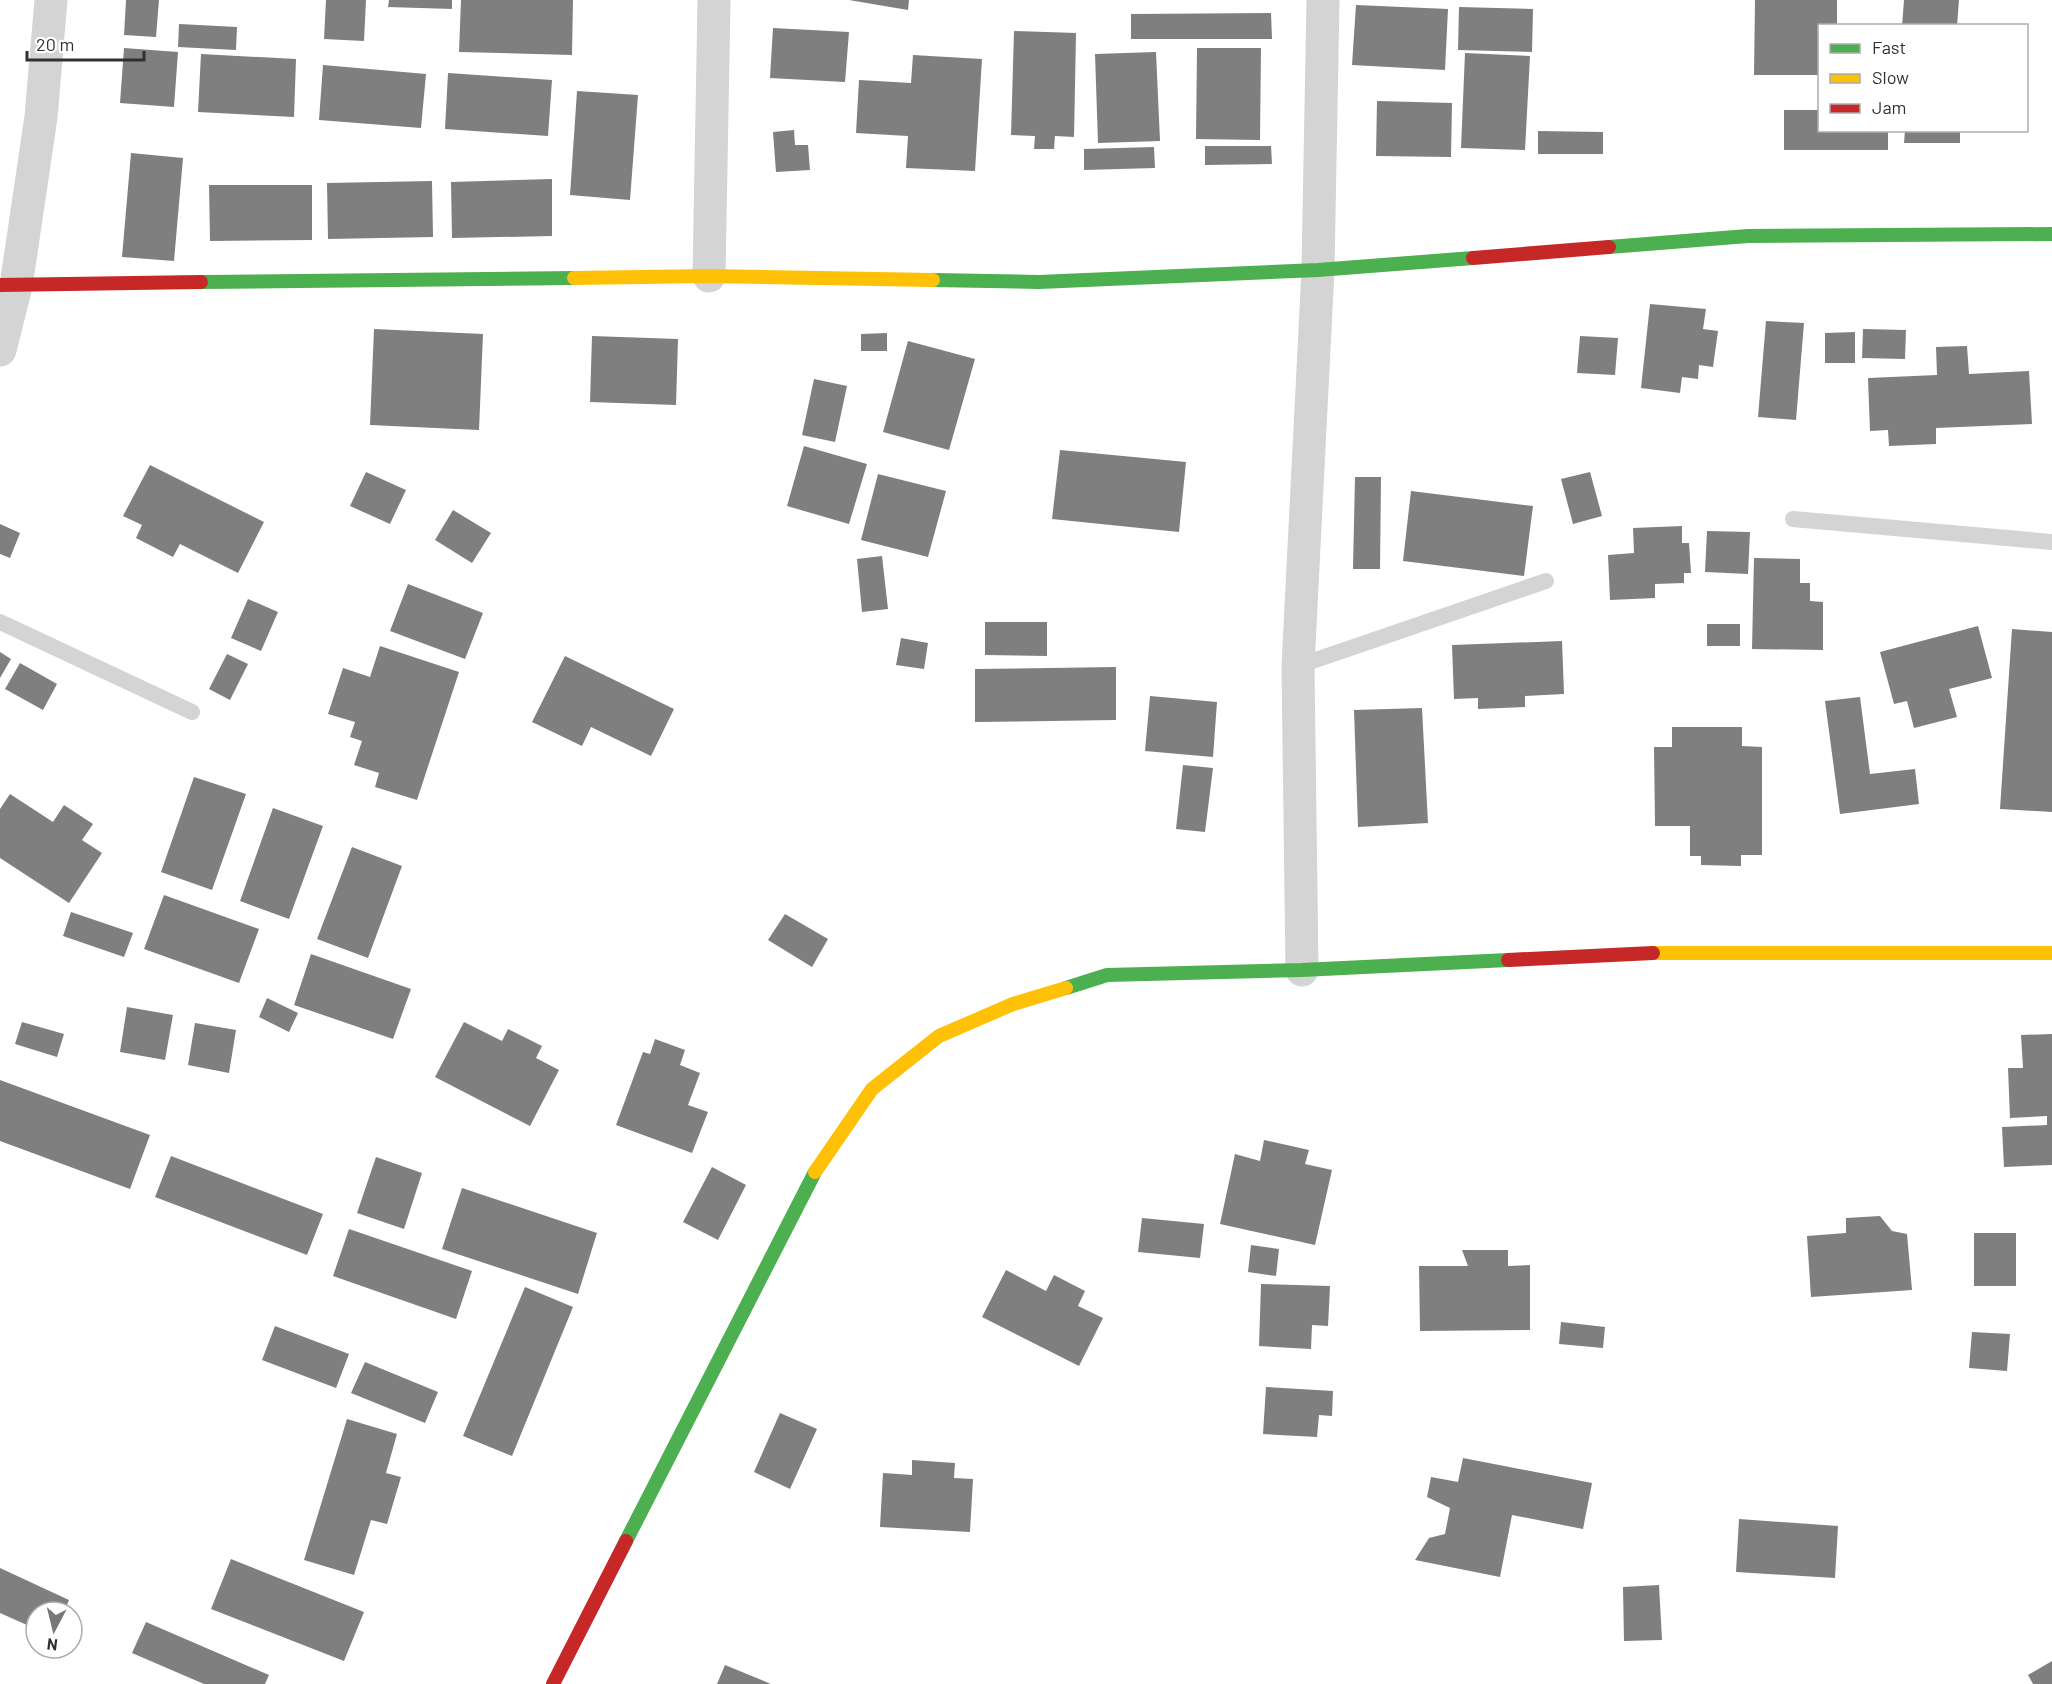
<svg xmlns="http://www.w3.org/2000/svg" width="2052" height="1684" font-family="Barlow,sans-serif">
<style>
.building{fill:#7f7f7f}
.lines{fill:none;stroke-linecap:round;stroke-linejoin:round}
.lane{stroke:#d4d4d4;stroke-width:16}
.street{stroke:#d4d4d4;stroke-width:33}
.fast{stroke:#4caf50;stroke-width:14}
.slow{stroke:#ffc107;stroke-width:14}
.jam{stroke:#c62828;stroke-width:14}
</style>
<rect width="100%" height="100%" fill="#fff"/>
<path class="building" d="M126,0h33l-3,37 -32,-2z
M326,0h40l-2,41 -40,-2z
M389,0h63v9l-64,-2z
M461,0h112l-1,55 -113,-3z
M849,0h60l-1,10z
M1755,0h82v26h-17v49h-66z
M1904,0h55l-2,26h-55z
M1356,5l92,4 -3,61 -93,-5z
M1459,7l74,2 -1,43 -74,-2z
M1271,13l1,26h-141v-25z
M179,24l58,3 -1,23 -58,-3z
M773,28l76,4 -4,50 -75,-4z
M1014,31l62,2 -2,104 -19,-1 -1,13h-20l1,-13 -24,-1z
M124,48l54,4 -4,55 -54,-4z
M1197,48h64l-1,92 -64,-1z
M1156,52l4,89 -62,2 -3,-89z
M1465,53l65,3 -5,94 -64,-2z
M201,54l95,5 -2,58 -96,-5z
M913,55l69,4 -7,112 -69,-3 2,-32 -52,-3 3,-53 52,3z
M323,65l103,9 -5,54 -102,-8z
M448,73l104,7 -4,56 -103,-7z
M577,91l61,4 -8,105 -60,-5z
M1377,101l75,2 -1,54 -75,-1z
M1784,110h36v20h68v20h-104z
M794,130l1,15h13l2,25 -34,2 -3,-40z
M1905,130h55v13h-56z
M1538,131l65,1v22h-65z
M1205,146h66l1,18 -67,1z
M1154,147l1,21 -71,2v-21z
M131,153l52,5 -9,103 -52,-4z
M552,179v57l-100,2 -1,-56z
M432,181l1,56 -105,2 -1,-56z
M209,185h103v55l-102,1z
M1650,304l56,5 -3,20 15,2 -5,36 -14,-2 -1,14 -16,-2 -2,16 -39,-5z
M1766,321l38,2 -8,97 -38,-3z
M374,329l109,5 -4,96 -109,-5z
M1863,329l43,1 -1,29 -43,-1z
M1855,332v31h-30v-30z
M887,333v18h-26v-17z
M592,336l86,3 -2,66 -86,-3z
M1580,336l38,2 -3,37 -38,-2z
M908,341l67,18 -26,91 -66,-18z
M1967,346l2,28 60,-3 3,53 -96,4v16l-47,2 -1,-16 -18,1 -2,-53 69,-3 -1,-28z
M814,379l33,7 -12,56 -33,-7z
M804,446l63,18 -18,60 -62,-18z
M1060,450l126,12 -7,70 -127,-13z
M150,465l114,57 -26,51 -58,-29 -7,13 -37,-19 6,-13 -19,-9z
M366,472l40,18 -16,34 -40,-18z
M1590,472l12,44 -29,8 -12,-45z
M878,474l68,17 -18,66 -67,-17z
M1355,477h26l-1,92h-27z
M1411,491l122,15 -9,70 -121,-15z
M453,510l38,23 -19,30 -37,-23z
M0,524l20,9 -10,25 -10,-4z
M1682,526v17h7l2,30h-7v10l-29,1v14l-45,2 -2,-45 26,-2 -1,-25z
M1707,531l43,1 -2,42 -43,-2z
M882,556l6,53 -26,3 -5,-53z
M1754,558l46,1v24h10v18l13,1v48l-71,-1z
M408,584l75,29 -18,46 -75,-28z
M248,599l30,13 -17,39 -30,-13z
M985,622h62v34l-62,-1z
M1707,624h33v22h-33z
M1978,626l14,52 -43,11 8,28 -43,11 -7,-27 -13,3 -14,-52z
M2012,629l40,3v180l-52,-3z
M901,638l27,5 -4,26 -28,-4z
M1562,641l2,53 -39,2v11l-47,2v-11l-24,1 -2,-54z
M380,646l79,26 -42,128 -42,-13 4,-14 -25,-8 8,-24 -12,-4 5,-15 -27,-8 15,-46 27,9z
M0,652l11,7 -11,19z
M227,654l21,10 -18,36 -21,-11z
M565,656l109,53 -23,47 -60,-29 -9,19 -50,-24z
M20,663l37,21 -14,26 -38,-21z
M1116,667v53l-141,2v-53z
M1150,696l67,6 -4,55 -68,-6z
M1860,697l10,77 45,-5 4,35 -79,10 -15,-113z
M1422,708l6,115 -70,4 -4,-117z
M1672,727h70v19l20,1v108h-21v11l-40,-1v-9h-11v-30h-35l-1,-79h18z
M1183,765l30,3 -8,64 -29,-3z
M194,777l52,17 -34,96 -51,-18z
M10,794l43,28 11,-17 29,19 -11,16 20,13 -33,50 -69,-45v-49z
M273,808l50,18 -34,93 -49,-18z
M352,847l50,19 -34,92 -51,-19z
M164,895l95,34 -20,54 -95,-34z
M71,912l62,21 -9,24 -61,-21z
M785,914l43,25 -16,28 -44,-27z
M311,954l100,35 -18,50 -99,-34z
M267,998l31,15 -9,19 -30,-15z
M127,1007l46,8 -8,45 -45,-8z
M22,1022l42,12 -7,23 -42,-13z
M464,1022l38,19 6,-12 34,17 -6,12 23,12 -29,56 -95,-49z
M195,1023l41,7 -7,43 -41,-8z
M2052,1034v131l-48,2 -2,-40 45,-2v-9l-37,2 -2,-50h15l-2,-33z
M655,1039l30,11 -5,15 20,8 -12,32 20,7 -16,41 -76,-28 27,-73 7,2z
M0,1080l150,55 -20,54 -130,-48z
M1264,1140l45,10 -4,14 27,6 -17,75 -95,-21 15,-70 25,7z
M171,1156l152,58 -16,41 -152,-58z
M376,1157l46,16 -18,56 -47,-16z
M712,1167l34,18 -28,55 -35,-18z
M462,1188l135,45 -19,61 -136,-45z
M1880,1216l12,15 15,3 5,56 -101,7 -4,-61 39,-3v-15z
M1142,1218l62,6 -4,34 -62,-6z
M349,1229l123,42 -16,48 -123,-43z
M1974,1233h42v53h-42z
M1251,1245l28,4 -3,27 -28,-4z
M1462,1250h46v16l22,-1v65l-110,1 -1,-65h49z
M1006,1270l40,21 8,-16 31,16 -7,15 25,12 -24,48 -97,-49z
M1261,1284l69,2 -2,40 -16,-1 -1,24 -52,-3z
M525,1287l48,20 -61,149 -49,-20z
M1561,1322l44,5 -2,21 -44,-4z
M275,1326l74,28 -13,34 -74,-28z
M1972,1332l38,2 -3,37 -38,-3z
M365,1362l73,30 -13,31 -74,-30z
M1266,1387l67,4 -1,25 -13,-1 -2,22 -54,-3z
M780,1413l37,16 -27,60 -36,-17z
M347,1419l50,15 -11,39 15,4 -14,47 -16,-4 -17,55 -50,-15z
M1463,1458l129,25 -9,46 -71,-14 -12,62 -85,-17 14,-22 16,-4 5,-26 -23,-11 4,-20 27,5z
M912,1460l43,3 -1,15 19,1 -3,53 -90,-5 3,-54 29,2z
M1739,1519l99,7 -3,52 -99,-6z
M231,1559l133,53 -20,49 -133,-52z
M0,1568l69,32 -5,12h-28v17l-36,-16z
M1659,1585l3,55 -38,1 -1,-54z
M146,1622l123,53 -4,9h-61l-72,-31z
M2052,1661v23h-19l-5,-9z
M725,1665l46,19h-54z"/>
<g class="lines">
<path class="lane" d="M1793,519l259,23
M0,622l192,90
M1298,666l248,-85"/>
<path class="street" d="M709,276l5,-276
M0,350l16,-64 25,-169 10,-117
M1302,970l-4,-304 20,-396 5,-270"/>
<path class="fast" d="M1609,247l139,-11 304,-2
M933,280l106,2 279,-12 155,-12
M201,282l373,-4
M1066,988l41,-13 195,-5 206,-10
M626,1541l189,-369"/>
<path class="slow" d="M574,278l135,-2 224,4
M1653,953h399
M815,1172l57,-83 67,-53 74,-32 53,-16"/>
<path class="jam" d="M1473,258l136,-11
M0,285l201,-3
M1508,960l145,-7
M553,1684l73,-143"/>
</g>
<rect x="1818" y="24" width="210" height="108" fill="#ffffff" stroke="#acacac" stroke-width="1.5"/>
<rect x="1830" y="44" width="30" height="9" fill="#4caf50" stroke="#acacac" stroke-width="1.5"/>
<text x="1872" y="54" font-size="18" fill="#303030">Fast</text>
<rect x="1830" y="74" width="30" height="9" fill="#ffc107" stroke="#acacac" stroke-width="1.5"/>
<text x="1872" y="84" font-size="18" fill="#303030">Slow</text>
<rect x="1830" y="104" width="30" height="9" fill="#c62828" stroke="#acacac" stroke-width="1.5"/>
<text x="1872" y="114" font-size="18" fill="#303030">Jam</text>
<g transform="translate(54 1630) rotate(187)"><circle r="28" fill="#ffffff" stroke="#acacac" stroke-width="1.5"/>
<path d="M0-4.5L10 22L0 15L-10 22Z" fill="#787878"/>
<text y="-9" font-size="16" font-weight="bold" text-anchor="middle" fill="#303030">N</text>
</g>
<path d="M27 51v9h117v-9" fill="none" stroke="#303030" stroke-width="3"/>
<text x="36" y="51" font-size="18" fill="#303030" stroke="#ffffff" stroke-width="4.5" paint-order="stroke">20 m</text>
</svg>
